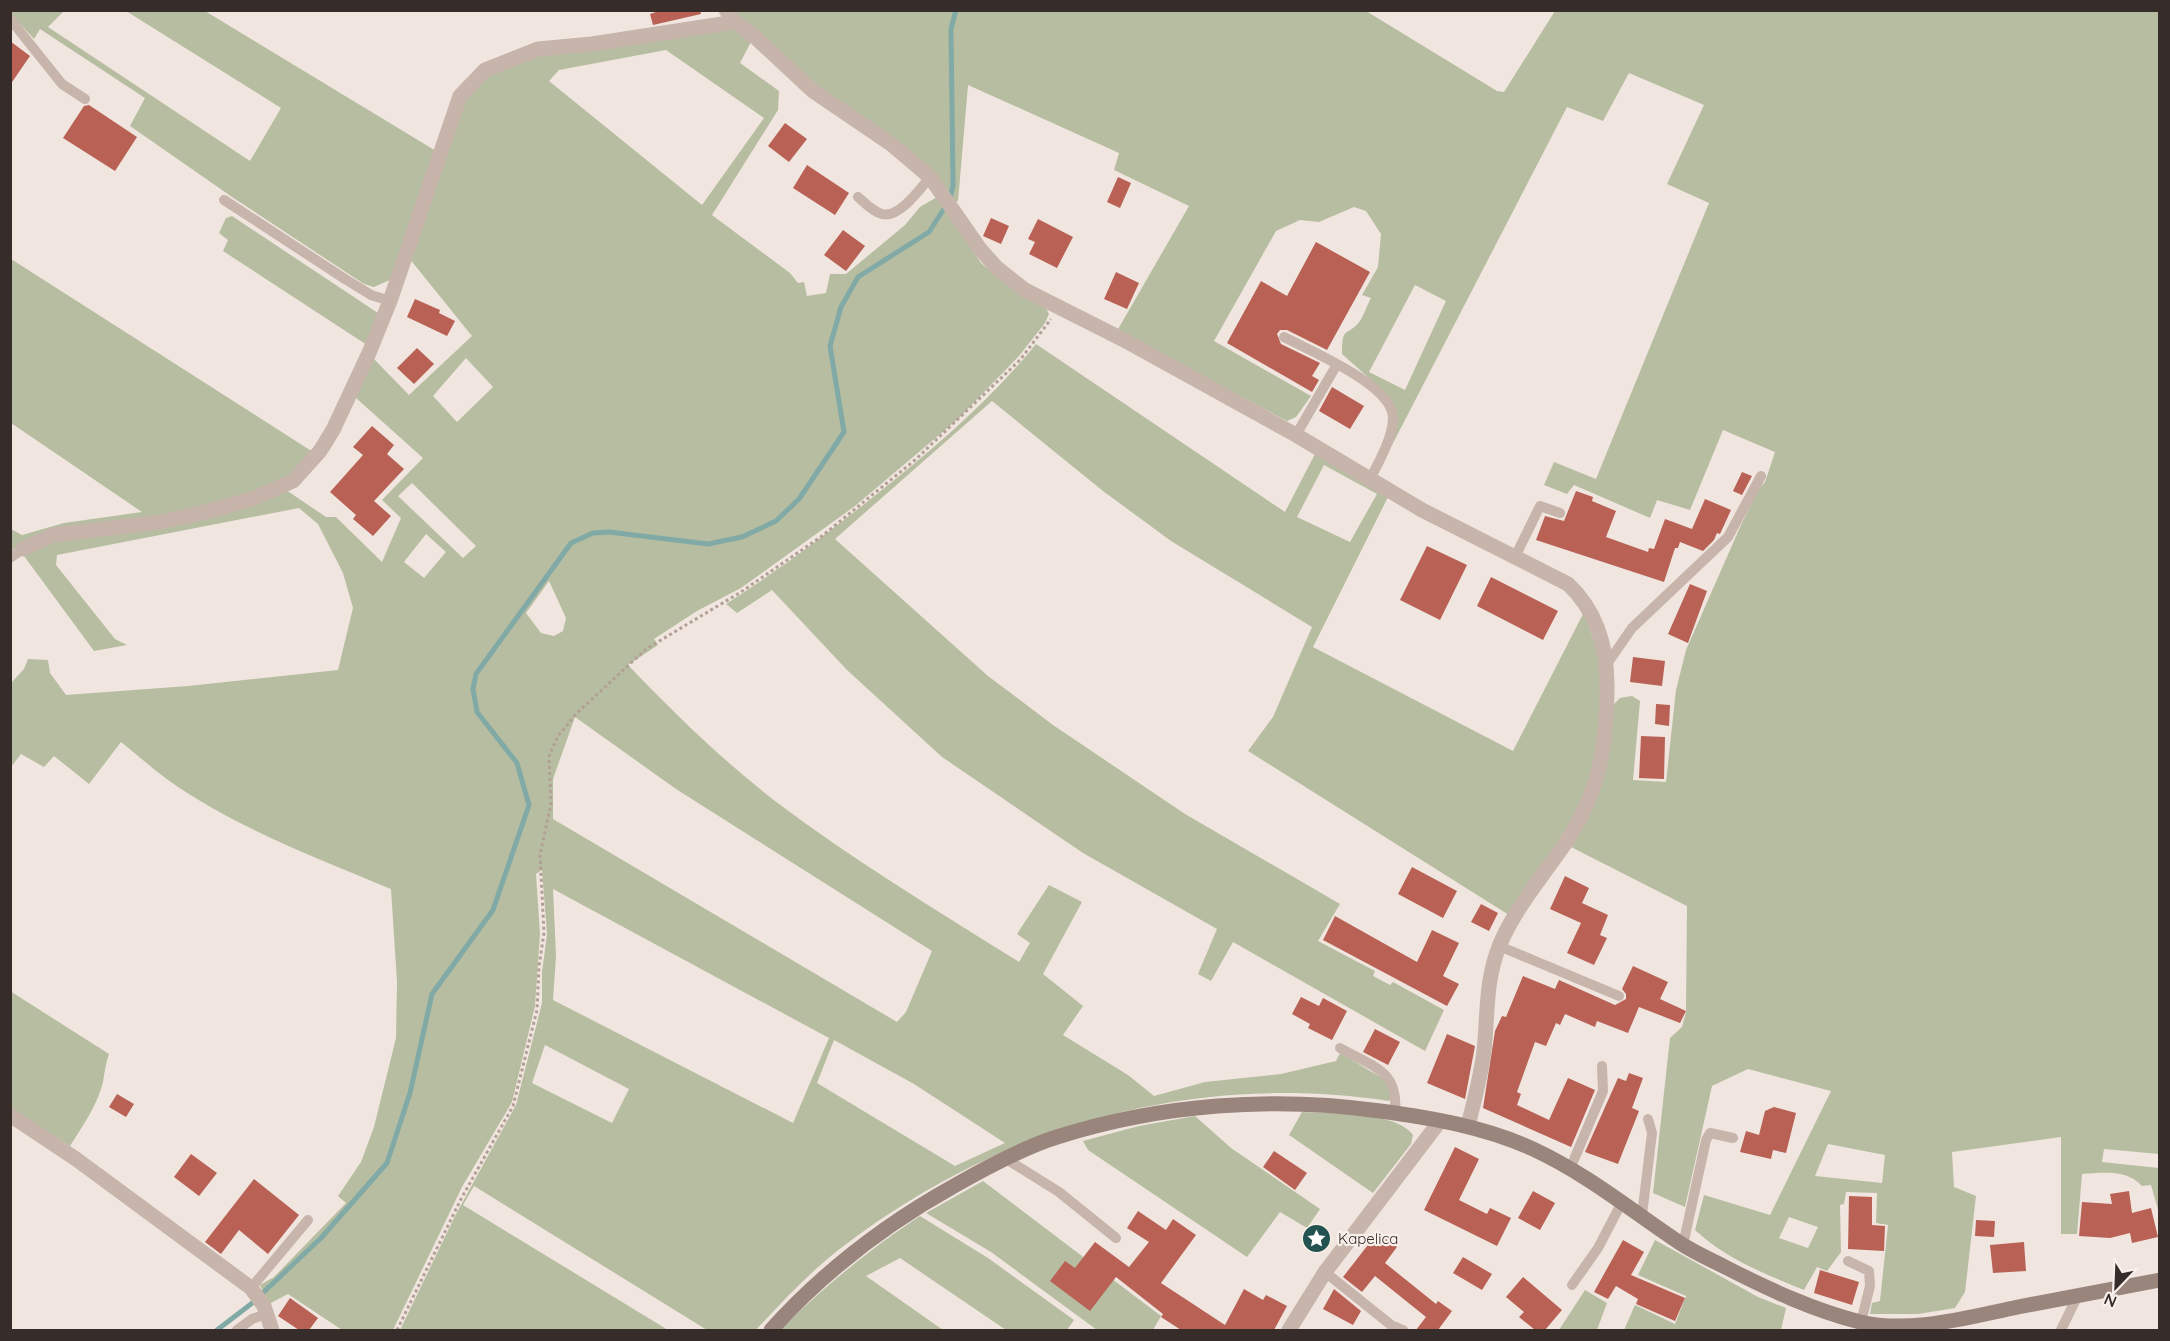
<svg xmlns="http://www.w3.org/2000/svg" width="2170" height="1341" font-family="Quicksand,sans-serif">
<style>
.green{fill:#b7bda0;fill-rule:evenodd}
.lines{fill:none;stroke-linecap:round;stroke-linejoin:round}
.stream{stroke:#81aaa7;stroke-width:5}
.building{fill:#b86154}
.path{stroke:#b29f96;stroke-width:3;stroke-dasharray:3 3;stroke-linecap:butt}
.lane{stroke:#c7b5ac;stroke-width:10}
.street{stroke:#c7b5ac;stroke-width:15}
.secondary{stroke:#9a857d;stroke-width:15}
.labels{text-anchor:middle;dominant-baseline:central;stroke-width:4.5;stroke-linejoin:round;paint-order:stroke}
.poi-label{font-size:15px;fill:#362c2a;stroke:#f8f0eb;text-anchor:start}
</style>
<rect width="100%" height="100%" fill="#f0e6df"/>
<path class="green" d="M10,11h54l-16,16 202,134 31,-53 -155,-97h79l231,140 -44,128 -18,8 -10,-3 -129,-85 -105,-73 15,-28 -105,-69 -6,10 -23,-25z
M731,11h635l131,80 7,1 51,-81h604v1143l-55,-5 -2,13 57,6v45l-8,-28 -9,1c-16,-17 -39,-13 -60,-12l-5,60h-16v-97l-109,15 2,35 22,9 -11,96 -10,16 -37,6h-48l2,-11 8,-2 8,-76 -12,-2 1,-30 -31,-1 -2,12 -4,1 1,47 -14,19 -10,-4 -13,23c-39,-16 -78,-31 -109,-60l9,-35 66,20 61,-124 -83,-22 -36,17 -27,121 -32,-14 17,-155 12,-11 4,-15 1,-106 -116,-59 42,-142 7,-7 12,-2 8,5 -7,79 33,2 10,-92 10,-40 55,-125 17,-35 7,-8 10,-30 -52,-22 -33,80 -33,-10 -7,18 -76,-33 -7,9 -23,-9 10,-23 42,17 113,-276 -42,-19 37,-79 -75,-32 -26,48 -36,-14 -176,340 3,-20 -14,-39 -38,-34c0,-30 5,-16 18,-33 4,-6 7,-16 11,-23l-9,-3 16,-28 3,-33 -15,-23 -12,-4 -35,15 -19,-2 -24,11 -62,110 97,55 -15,21 -9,4 -170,-90 72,-125 -75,-36 5,-17 -151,-68 -10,116 -4,1zM1415,285l31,16 -41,89 -36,-18zM1828,1144l57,11 -3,28 -67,-7zM1789,1217l29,10 -10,21 -29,-10z
M723,30h11l18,10 -12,23 39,28 -1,19 -66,105 78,58 8,10 6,-1 3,14 19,-3 4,-19h16l59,-49 15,-18 17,-10 44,66 19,16 46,29 3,6 -4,9 -26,33 -61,63 -103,87 -114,82 -44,23 -43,28 4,6 -30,20c48,50 96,97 151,139 77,58 159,107 240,158l11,-19 -13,-9 32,-49 33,17 -39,72 40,32 -20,29 65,40 26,21 51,-14 76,-8 55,-13 4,-8 49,29 3,14 -3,5c-201,-30 -392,26 -552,150 -29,23 -56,52 -81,79h-49l-233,-144 -11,19 205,125h-268l56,-116 60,-109 26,-102v-31l5,-38 -5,-64 -6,4 4,60 -5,72 -23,96 -50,85 -69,143h-51l-54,-36 -19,10 -9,-19 14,-8 72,-74 -8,-7 23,-34 13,-35 22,-89 1,-56 -6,-93c-76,-32 -155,-61 -223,-109 -16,-12 -31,-25 -47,-38l-32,42 -35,-28 -10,11 -23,-13 -10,13v-84l13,-14 4,-10 20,1 2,13 16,22 122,-9 150,-16 15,-62 -10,-35 -25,-49 -19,-16 -242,47 -1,10 59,74 12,6 -33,6 -70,-95 17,-12 245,-54 40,27h10l46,45 19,-44 -19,-18 41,-42 -67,-60 16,-41 37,38 63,-59 -63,-78 58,-163 17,-19 54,-23zM666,50l98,68 -62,87 -153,-124 10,-11zM466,358l27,29 -36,35 -24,-26zM412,483l64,63 -13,12 -65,-62zM426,534l20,18 -22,26 -20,-16zM549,581l17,37 -3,13 -9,5 -13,-3 -15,-20zM575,717l101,72 256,162 -26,61 -9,10 -344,-203v-40zM553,889l276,149 -36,85 -240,-123 3,-44zM834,1040l80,44 91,59 -50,23 -138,-83zM545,1045l84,44 -17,34 -80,-40z
M232,216l146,97 -11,32 -144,-94 5,-11 -9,-7 7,-15z
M11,259l302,193 -18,21 -22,12 -72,23 -173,32 -17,11v-22l11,6 42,-12 78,-11 -131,-89z
M1036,344l249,168 31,-60 72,45 -75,150 200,104 71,-139 17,50 -1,79 -17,62 -74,112 -261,-164 25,-34 39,-90 -141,-86 -68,-50 -111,-90 -157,138 153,137 65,49 132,89 155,90 -22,37 57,30 -2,5 17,9 3,-3 51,28 -19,41 -192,-109 -22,39 -13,-7 19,-45 -134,-76 -141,-96 -95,-87 -75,-80 -35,23 -11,-9c53,-34 102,-71 151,-110 57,-46 113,-93 159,-150zM1324,465l53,29 -27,48 -53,-25z
M10,991l99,63c-4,12 -4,17 -6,28 -5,22 -21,45 -33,64l-59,-38z
M1302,1112c28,2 94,-1 111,23l-2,9 -38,49 -84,-58z
M1195,1116l36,32 89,61 -13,19 -27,-16 -33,45 -159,-107 -5,-9 56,-15z
M983,1181l178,135 -8,14h-56l-106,-78 -65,-39z
M920,1216l68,42 86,62 -7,10h-61l-106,-72 -34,18 77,54h-163c44,-43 88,-80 140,-114z
M1655,1240l103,57 28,11 -5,22h-157l11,-25 40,19 11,-28 -48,-21z
M1585,1290l22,13 -10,27h-38z"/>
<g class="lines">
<path class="stream" d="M217,1330l34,-26 70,-66 66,-75 23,-70 22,-99 61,-84 36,-105 -12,-42 -40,-51 -4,-23 3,-15 95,-131 22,-10 16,-1 99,12 34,-7 34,-16 23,-22 45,-67 -14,-86 11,-39 17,-30 71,-45 20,-31 4,-15 -2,-157 5,-19"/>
</g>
<path class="building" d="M662,10h38l1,4 -48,11 -3,-11z
M10,41l20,15 -20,29z
M89,105l48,32 -22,34 -52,-33 21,-32z
M785,123l22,16 -18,23 -21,-16z
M807,165l42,28 -14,22 -42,-27z
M1118,177l13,6 -11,25 -13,-6z
M991,218l18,8 -8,18 -18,-8z
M1038,219l35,18 -16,31 -28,-14 6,-12 -7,-3z
M843,230l22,16 -19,25 -22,-16z
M1316,242l54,30 -43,78 -40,-20h-7l-3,4 4,10 39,19 -8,13 7,4 -7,12 -85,-49 34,-62 26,15z
M1116,272l23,11 -12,26 -23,-10z
M415,299l25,11 -1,3 16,8 -8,15 -40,-19z
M417,348l17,16 -20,20 -17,-16z
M1332,387l32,19 -14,23 -31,-18z
M372,426l22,19 -7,9 17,15 -30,32 17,15 -18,20 -20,-17 3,-4 -26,-23 33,-37 -10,-8z
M1742,472l10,4 -10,19 -9,-4z
M1576,491l17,6 -1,4 24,10 -10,26 42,15 1,-4 5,1 11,-30 27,10 13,-30 26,11 -11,24 -3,-1 -3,7 -11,11 -23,-9 -2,6h-3l-11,34 -128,-42 9,-24 19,5z
M1427,546l40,19 -27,55 -40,-20z
M1491,577l67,34 -15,29 -66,-34z
M1690,584l17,7 -19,52 -20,-9z
M1633,657l32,4 -3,25 -32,-4z
M1656,704l14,1 -1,21 -14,-2z
M1641,736l24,1 -1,42 -25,-1z
M1412,867l45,24 -14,27 -45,-24z
M1565,876l24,12 -7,15 26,12 -8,20 7,3 -13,27 -27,-12 14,-30 -31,-14z
M1481,904l17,9 -9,18 -18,-9z
M1335,916l82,46 15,-32 27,13 -16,33 16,8 -12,22 -124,-66z
M1633,966l35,16 -8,17 26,12 -6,12 -41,-16 -11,26 -31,-12 -2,6 -30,-13 -5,11 -4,-2 -10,23 -11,-4 -18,50 4,2 -4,11 32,15 19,-42 27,12 -24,57 -88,-39 12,-77 7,-15 4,1 17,-41 32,13 4,-9 56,25 11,-6v-5l-4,-5z
M1301,997l18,9 4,-8 24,13 -15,29 -24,-12 2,-4 -18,-10z
M1375,1029l25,13 -12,23 -25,-13z
M1447,1034l28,12 -10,53 -38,-16z
M1629,1073l14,5 -11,30 7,3 -21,53 -33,-12 33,-74 8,3z
M117,1094l17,10 -8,13 -17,-10z
M1774,1107l22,6 -10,40 -13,-3 -2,9 -31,-7 6,-21 13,4 6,-24z
M1455,1147l24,12 -20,41 28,14 3,-6 21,10 -14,28 -73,-36z
M1274,1151l33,22 -12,17 -32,-23z
M191,1154l26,19 -18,23 -25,-19z
M254,1179l45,36 -31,39 -29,-24 -18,24 -16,-12z
M1533,1191l22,12 -15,27 -22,-12z
M2129,1191l3,22 19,-5 7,29 -26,6 -2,-10 -20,5 -31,-2 3,-34 30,2 -2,-10z
M1849,1196l23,1v28l13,1 -1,25 -36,-2z
M1138,1211l28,19 7,-11 23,16 -35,48 64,42 19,-36 19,11 3,-5 21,11 -13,24h-93l-20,-13 2,-3 -47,-37 -26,34 -40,-30 15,-20 10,7 20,-26 34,25 20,-25 -22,-14z
M1976,1220l19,1 -1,16 -19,-1z
M1378,1232l19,15 -12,16 51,41 2,-3 14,10 -14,19h-22l10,-13 -51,-41 -13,16 -19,-15z
M1623,1240l21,12 -13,23 54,23 -10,23 -39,-17 2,-5 -22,-13 -8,13 -14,-7z
M2024,1242l2,29 -33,2 -3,-28z
M1463,1257l29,17 -10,16 -29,-17z
M1820,1270l39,12 -7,23 -38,-12z
M1523,1277l39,33 -17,20h-10l-16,-13 5,-5 -18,-15z
M1334,1289l27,22 -8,14 -30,-16z
M290,1298l28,20 -9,12h-10l-21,-14z"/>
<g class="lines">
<path class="path" d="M397,1330l64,-131 52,-93 24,-96 2,-44 5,-33 -4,-78 11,-51 -2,-48 9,-20 18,-22 70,-65 95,-57 81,-56 93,-76 105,-100 31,-41"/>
<path class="lane" d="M10,19l52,65 23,15
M858,197c7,6 15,15 24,17 17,5 38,-25 48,-37
M224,200l121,79 26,16 19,6
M1284,337c26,14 109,48 109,81 0,19 -14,44 -23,61
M1296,435l40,-69
M1515,557l25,-51 20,7
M10,558l13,-9
M1607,664l25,-36 96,-91 33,-61
M1499,946l120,50
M1340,1048c33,19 59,22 55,65
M1006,1159l53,33 57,46
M1570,1169l33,-78 -1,-25
M1642,1215l10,-82 -4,-14
M1683,1245l23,-105 4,-7 23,5
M1848,1261l21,10 1,15 -9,36
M1325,1272l66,53 12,5
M1572,1285l26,-37 24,-46
M251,1288l57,-68
M237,1330l15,-11 14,-5
M2061,1330l17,-35"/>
<path class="street" d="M726,10l9,12 20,15 58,54 78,53 39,33 50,72 17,19 28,22 99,50 172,95 126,75 146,74c29,27 39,63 39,102 0,61 -8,108 -43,159 -22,32 -48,62 -64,99 -15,37 -12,69 -16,107 -3,25 -10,50 -16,75
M23,549l30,-14 107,-13 41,-9 51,-14 41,-18 27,-30 13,-21 36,-77 21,-52 70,-205 25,-26 53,-21 54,-5 143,-22
M10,1115l66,44 175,129 13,18 8,24
M1289,1330l36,-58 115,-151"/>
<path class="secondary" d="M771,1330c54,-60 113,-105 183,-144 33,-19 68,-38 103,-49 104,-33 216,-41 323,-26 53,7 105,16 153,38 54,25 99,62 147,94 15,10 32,17 47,25 43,22 86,42 133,54 51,12 109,-5 158,-15 47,-9 94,-18 142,-27"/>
</g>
<defs>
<symbol id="sight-disc" viewBox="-11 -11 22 22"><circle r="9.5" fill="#245250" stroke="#f8f0eb"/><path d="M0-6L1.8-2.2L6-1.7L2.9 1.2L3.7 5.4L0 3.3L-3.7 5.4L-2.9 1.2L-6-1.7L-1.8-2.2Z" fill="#fff"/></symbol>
</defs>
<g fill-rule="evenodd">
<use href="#sight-disc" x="1300" y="1222" width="33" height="33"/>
</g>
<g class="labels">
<g class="poi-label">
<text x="1338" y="1238">Kapelica</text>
</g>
</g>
<rect width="2170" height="1341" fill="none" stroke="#362c2a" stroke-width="24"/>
<g transform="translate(2116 1287) rotate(203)" stroke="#f8f0eb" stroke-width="4.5" paint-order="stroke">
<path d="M0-4.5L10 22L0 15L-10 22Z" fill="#362c2a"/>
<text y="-9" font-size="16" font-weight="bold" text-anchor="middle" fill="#362c2a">N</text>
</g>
</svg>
